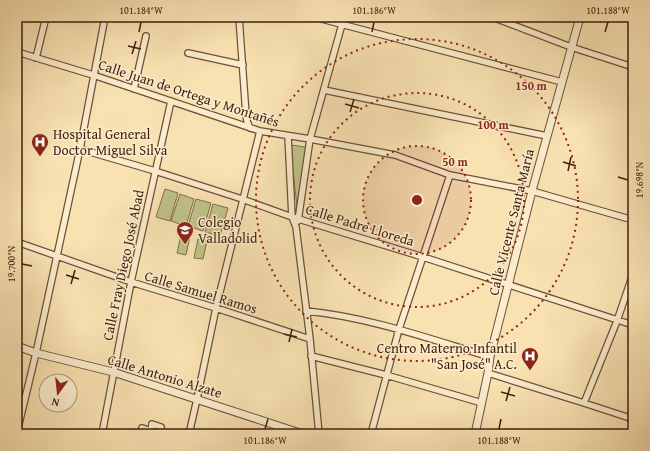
<svg xmlns="http://www.w3.org/2000/svg" width="650" height="451" font-family="'Gentium Book Plus',serif">
<style>
.green{fill:#c0c28a;stroke:#80704a}
.lines{fill:none;stroke-linecap:round;stroke-linejoin:round}
.minor-casing{stroke:#6e5035;stroke-width:8}
.tertiary-casing{stroke:#6e5035;stroke-width:9}
.minor{stroke:#fbeccd;stroke-width:5.5}
.tertiary{stroke:#fbeccd;stroke-width:7}
.ticks{fill:none;stroke:#3f1f0b;stroke-width:1.5}
.ring{fill:none;stroke:#8f2418;stroke-width:2;stroke-dasharray:2 4}
.labels{text-anchor:middle;dominant-baseline:central;stroke-width:3;stroke-linejoin:round;paint-order:stroke}
.street-label{font-size:14px;fill:#3f1f0b;stroke:#fbeccd}
.poi-label{font-size:14px;fill:#3f1f0b;stroke:#fbeccd;text-anchor:start}
.centre{fill:#8f2418;stroke:#fbeccd;stroke-width:2}
.ring-label{font-size:12px;text-anchor:middle;font-weight:bold;fill:#8f2418;stroke:#fbeccd;stroke-width:3;stroke-linejoin:round;paint-order:stroke}
.neatline{fill:none;stroke:#3f1f0b;stroke-width:1.5}
.ticks-label{font-size:10px;text-anchor:middle;fill:#3f1f0b}
</style>
<rect width="100%" height="100%" fill="#f9e2b2"/>
<filter id="stains"><feTurbulence type="fractalNoise" baseFrequency=".005" numOctaves="4"/><feColorMatrix values="0 0 0 0 .2 0 0 0 0 .09 0 0 0 0 .02 0 0 0 .5 -.17"/></filter>
<radialGradient id="worn" r=".72"><stop offset=".6" stop-color="#630" stop-opacity="0"/><stop offset="1" stop-color="#630" stop-opacity=".3"/></radialGradient>
<path class="green" d="M291,145l14,2 2,2 -10,57 -7,-59z
M165,189l13,4 -8,28 -14,-4z
M180,194l14,5 -8,27 -15,-5z
M196,199l15,4 -8,28 -15,-5z
M213,204l15,4 -8,28 -15,-4z
M181,235l9,1 -4,19 -9,-2z
M198,239l9,2 -4,18 -9,-1z"/>
<g class="lines">
<defs>
<path id="minor" d="M239,17l7,98 1,6 3,7
M314,17l248,65
M492,17l79,30 62,20
M17,52l76,23 167,56 50,8 85,16 55,20 82,16 101,29
M188,53l55,12
M36,58l10,-41
M134,89l12,-53
M324,90l223,46
M288,136l4,81 4,10 14,112 9,95
M80,149l75,22 87,28 50,18 131,40 210,68
M298,221l12,-82 34,-122
M17,242l114,40 85,26 94,31
M306,311c63,6 124,28 184,46
M311,356l75,19 96,28
M488,373l96,30 49,16
M584,403l33,-82 16,-47
M17,432l19,-79 44,-204 25,-132
M102,434l29,-152 40,-181
M141,434l1,-6 9,3 1,-7 9,3 -2,6 5,1
M189,434l8,-35 19,-91 44,-177
M371,434l28,-105 51,-154"/>
<path id="tertiary" d="M17,346l19,7 77,19 190,62
M475,434l13,-61 2,-16 42,-166 48,-174"/>
</defs>
<use href="#minor" class="minor-casing"/>
<use href="#tertiary" class="tertiary-casing"/>
<use href="#minor" class="minor"/>
<use href="#tertiary" class="tertiary"/>
</g>
<path class="ticks" d="M139,32l2,-10M372,32l2,-10M605,32l3,-10M128,46l13,3M132,54l4,-13M345,104l14,4M350,112l4,-13M563,162l13,4M568,171l3,-14M618,177l10,3M22,264l10,2M66,275l13,4M71,284l4,-14M284,334l13,3M289,342l3,-13M501,392l14,4M506,401l4,-14M265,429l3,-10M499,429l2,-10"/>
<circle cx="417" cy="200" r="54" fill="#8f2418" fill-opacity=".12"/>
<g class="ring">
<circle cx="417" cy="200" r="54"/>
<circle cx="417" cy="200" r="107"/>
<circle cx="417" cy="200" r="161"/>
</g>
<defs>
<symbol id="hospital-pin" viewBox="-11 -11 22 30"><path d="M0 17L-7.5 6A9.5 9.5 0 1 1 7.5 6Z" fill="#8f2418" stroke="#fbeccd"/><path d="M-5-5h3v3.5h4V-5h3V5h-3V1.5h-4V5h-3Z" fill="#fff"/></symbol>
<symbol id="school-pin" viewBox="-11 -11 22 30"><path d="M0 17L-7.5 6A9.5 9.5 0 1 1 7.5 6Z" fill="#8f2418" stroke="#fbeccd"/><path d="M0-5L7-2L0 1L-7-2ZM-4 1L0 2.5L4 1V4Q0 6-4 4Z" fill="#fff"/></symbol>
</defs>
<g fill-rule="evenodd">
<use href="#hospital-pin" x="30" y="132" width="20" height="27"/>
<use href="#school-pin" x="175" y="220" width="20" height="27"/>
<use href="#hospital-pin" x="520" y="346" width="20" height="27"/>
</g>
<g class="labels">
<g class="street-label">
<text transform="translate(189 93) rotate(18)">Calle Juan de Ortega y Montañés</text>
<text transform="translate(511 222) rotate(-76)">Calle Vicente Santa María</text>
<text transform="translate(360 225) rotate(17)">Calle Padre Lloreda</text>
<text transform="translate(123 265) rotate(-78)">Calle Fray Diego José Abad</text>
<text transform="translate(201 292) rotate(17)">Calle Samuel Ramos</text>
<text transform="translate(165 376) rotate(17)">Calle Antonio Alzate</text>
</g>
<g class="poi-label">
<text x="53" y="134">Hospital General<tspan x="53" dy="16">Doctor Miguel Silva</tspan></text>
<text x="198" y="222">Colegio<tspan x="198" dy="16">Valladolid</tspan></text>
<text x="517" y="348" text-anchor="end">Centro Materno Infantil<tspan x="517" dy="16">"San José" A.C.</tspan></text>
</g>
</g>
<circle cx="417" cy="200" r="6" class="centre"/>
<g class="ring-label">
<text x="531" y="90">150 m</text>
<text x="493" y="129">100 m</text>
<text x="455" y="166">50 m</text>
</g>
<rect width="650" height="451" fill="none" stroke="#f9e2b2" stroke-width="44"/>
<g transform="translate(58 393) rotate(195)"><circle r="19" fill="#fbeccd" stroke="#b09a7f"/>
<path d="M0-3L7 15L0 10L-7 15Z" fill="#8f2418"/>
<text y="-6" font-size="11" font-weight="bold" text-anchor="middle" fill="#3f1f0b">N</text>
</g>
<rect x="22" y="22" width="606" height="407" class="neatline"/>
<g class="ticks-label">
<text x="141" y="14">101.184°W</text>
<text x="374" y="14">101.186°W</text>
<text x="608" y="14">101.188°W</text>
<text transform="translate(639 180) rotate(-90)" y="4">19.698°N</text>
<text transform="translate(11 264) rotate(-90)" y="4">19.700°N</text>
<text x="265" y="444">101.186°W</text>
<text x="499" y="444">101.188°W</text>
</g>
<rect width="100%" height="100%" filter="url(#stains)"/>
<rect width="100%" height="100%" fill="url(#worn)"/>
</svg>
